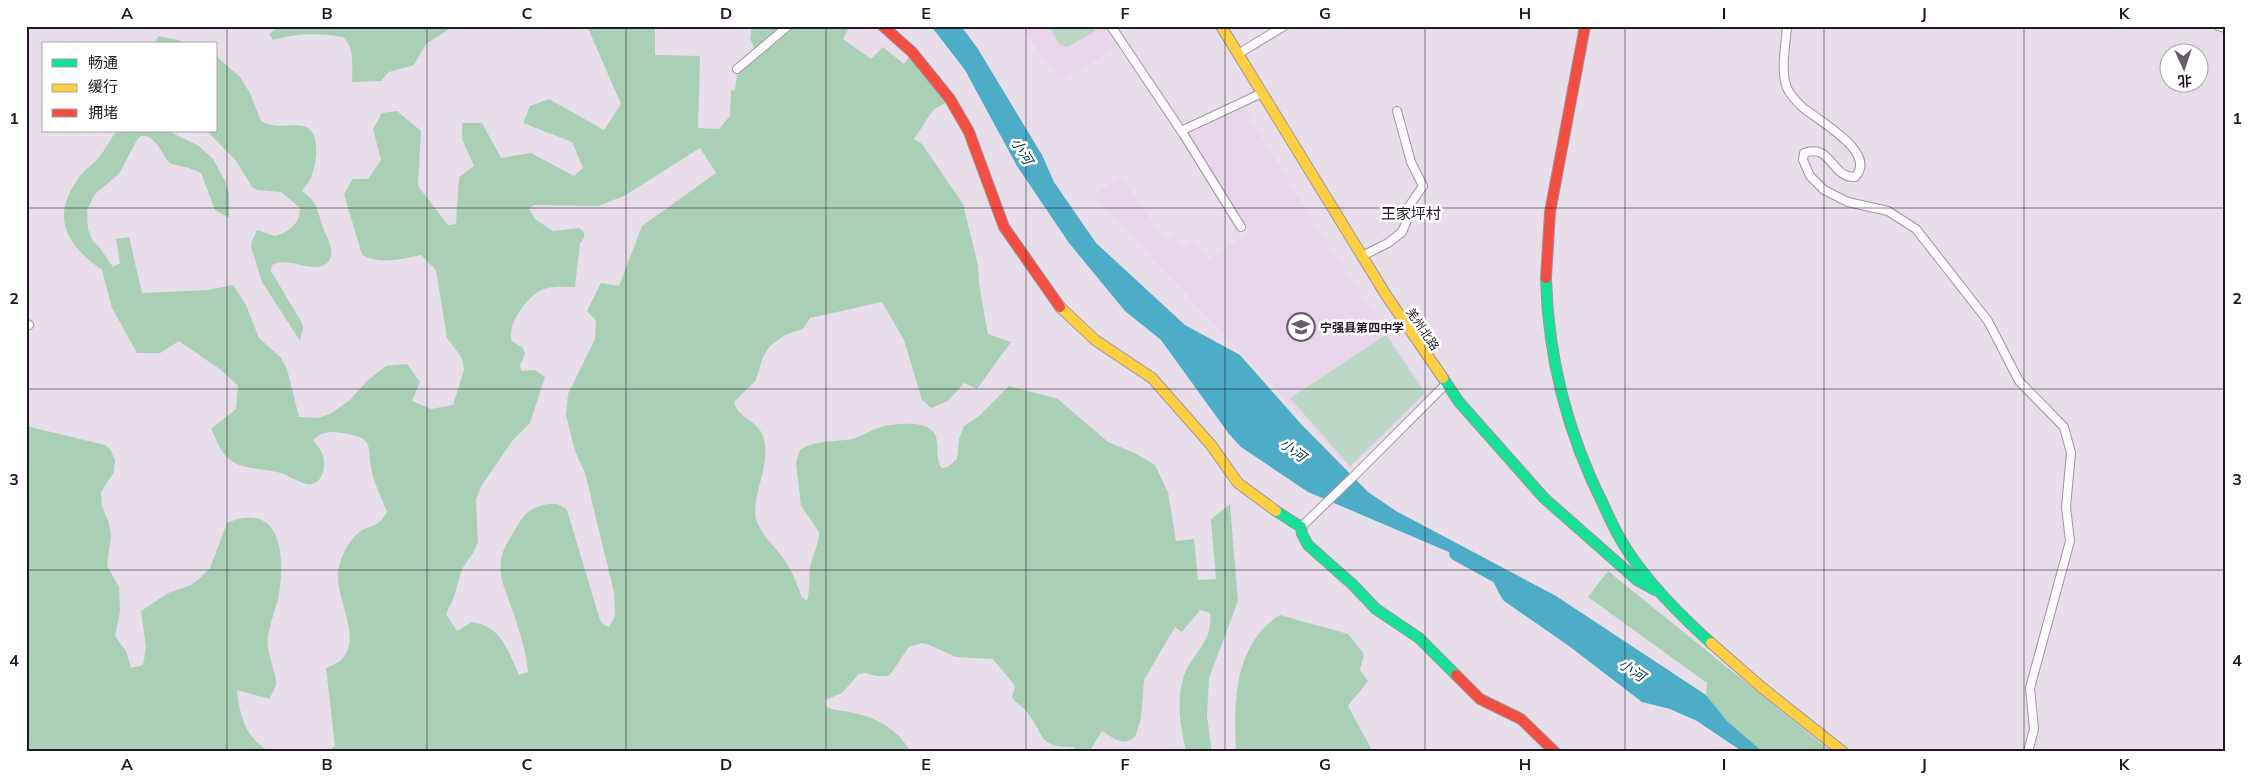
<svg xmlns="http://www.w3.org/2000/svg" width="2251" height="778" font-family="Mulish,'Noto Sans SC',sans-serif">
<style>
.built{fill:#e7d5ea}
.green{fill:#bbd8c6}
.forest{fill:#a9d0b7;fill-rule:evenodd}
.water{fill:#4dacc6}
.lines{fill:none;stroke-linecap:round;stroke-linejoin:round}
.river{stroke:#4dacc6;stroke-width:16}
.street-casing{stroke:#9e969f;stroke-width:10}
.fast-casing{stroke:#9e969f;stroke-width:12}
.slow-casing{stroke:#9e969f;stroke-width:12}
.jam-casing{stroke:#9e969f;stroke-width:12}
.street{stroke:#fcfafc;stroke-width:8}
.fast{stroke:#16e098;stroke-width:10}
.slow{stroke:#ffcf43;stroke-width:10}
.jam{stroke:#f24e42;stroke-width:10}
.grid{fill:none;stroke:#201a22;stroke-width:1;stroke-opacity:0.55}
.labels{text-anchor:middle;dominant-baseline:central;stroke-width:5;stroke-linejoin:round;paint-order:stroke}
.poi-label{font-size:12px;font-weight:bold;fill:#201a22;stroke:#fff;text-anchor:start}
.street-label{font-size:12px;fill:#201a22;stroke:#fff}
.water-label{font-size:14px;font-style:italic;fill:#003644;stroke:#fff}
.quarter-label{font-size:15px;fill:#201a22;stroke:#fff}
.neatline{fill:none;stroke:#201a22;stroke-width:2}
.grid-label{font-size:16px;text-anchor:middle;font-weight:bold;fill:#201a22}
</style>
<rect width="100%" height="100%" fill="#e8deea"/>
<path class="built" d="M1021,26h83l13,21 -57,34z
M1243,107l71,116 114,171 -78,74 -256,-272 26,-20 46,65 9,-5 8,12 11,-8 14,20 42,-28 -63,-97z"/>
<path class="green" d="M1049,26h47l-2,6 -27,15 -8,-3z
M1386,335l39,58 -75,73 -60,-68z"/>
<path class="forest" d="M280,26h174l-28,18 -12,21 -25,7 -8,9 -29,1c0,-15 3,-34 -9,-45 -25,-4 -46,-4 -70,3l-4,-6z
M587,26h68v29l45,1 -2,72 21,1 11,-13 1,-25 4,-1 2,-15 59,-49h54l-7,13 28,20 12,-12 21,17 6,-8 37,46 -14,8 -19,29 8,5 41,60 15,61 1,19 9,50 23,8 -34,47 -13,-6 -16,18 -17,7 -9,-8 -18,-60 -22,-38 -72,16 -7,11 -18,6 -15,11 -7,11 -7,23 -22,22c4,17 26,19 30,37 6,23 -8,48 -9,72 0,22 26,39 35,58 5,9 8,19 12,28l5,4c3,-11 2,-21 3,-33 2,-12 9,-23 9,-36l-18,-26 -5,-44 4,-12c15,-10 35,-8 52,-11 10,-3 19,-9 29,-12 12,-3 39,-6 49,2 13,9 3,28 12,39l6,-1 9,-8 2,-20 5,-13 15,-10 30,-30 49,13 50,43 27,11 20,12 13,27 8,49 18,-2 4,41 18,-1 -5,-60 19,-15 8,97 -29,77 -2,38 5,36h-26c-5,-24 -10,-50 -3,-73 7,-26 31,-35 27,-66l-10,-3 -18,22 -7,-5 -31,53 -3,38 -6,19c-12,10 -21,1 -33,-6l-13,21h-15l1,-5c-40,0 -28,-11 -49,-36 -4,-5 -10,-8 -14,-13l3,-12 -22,-27 -37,-2 -29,-13 -6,-1 -12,4 -20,29h-12l-12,-3 -6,1 -17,19 -17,7 1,6 5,3c35,5 60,11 80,43h-584l8,-6 -9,-78c4,-2 10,-4 14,-7 24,-21 -4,-61 -2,-86 0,-13 9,-32 19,-41 12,-11 19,-3 30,-22 -5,-13 -12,-26 -15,-40 -6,-25 5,-34 -30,-39 -13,-2 -19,-1 -29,7 3,4 7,8 9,13 5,12 1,34 -16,31 -10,-3 -19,-10 -29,-12 -16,-4 -35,-2 -48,-13 -9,-7 -13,-21 -18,-30l25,-20 2,-23 -17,-16 -42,-29 -19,12h-23l-25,-45 -10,-38c-37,-26 -52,-54 -22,-94 5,-7 14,-12 19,-19 7,-8 11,-18 18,-26h51l31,15 14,13 12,22 4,12v25l-14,-8 -14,-37 -12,-5 -18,-4c-10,-9 -14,-29 -30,-28l-4,4 -18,34 -24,20 -8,16 1,19 4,11 7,7 14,20 7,-4 -4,-24 13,-2 13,56 66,-3 25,-5 13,20 13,33 22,20 6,11 12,48 19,1 12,-4 20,-14 17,-19 19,-15 21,-2 13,18 -8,19 19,8 22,-4 11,-35 -2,-12 -15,-20 -11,-68 -15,-15c-19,4 -41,10 -59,0l-18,-61 9,-15h15l13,-19 -8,-31 9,-16 15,-2 24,20 -3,55 30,39 8,-1 3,-47 15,-11 -12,-27v-16h20l19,35 30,-5 43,23 9,-8 -11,-26 -49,-19 7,-17 19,-7 55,31 17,-26zM700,148l16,25 -74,53 -23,60 -18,-3 -14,28 9,10 -1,18 -27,55 -2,21 9,36 10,22 29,119 1,24 -6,11 -5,-2 -4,-5 -33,-110c-9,-9 -21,-7 -32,-2 -12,5 -15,14 -22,25 -5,9 -11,17 -12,28 -2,18 5,31 11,48 7,21 14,41 16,63l-9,3c-11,-24 -17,-49 -47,-53l-15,9 -11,-17 8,-17 8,-28 11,-16 5,-11 -2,-42 4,-12 32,-47 18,-18 15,-46 -10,-7 -14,1 -1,-6 5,-11 -2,-6 -11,-7c-6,-16 16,-46 32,-52 9,-3 21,-2 31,-2l5,-44 4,-5v-6l-5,-4 -26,3 -18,-12 -6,-10 5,-4 64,1 26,-10z
M752,26h30l-28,22 -4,-10z
M158,36l21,4 5,4h-30z
M216,56l24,21 10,16 11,28c17,9 26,2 42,5 18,3 14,36 9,49 -1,5 -7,11 -10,16 4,3 9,7 12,11 5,10 7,22 12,33 7,12 10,32 -11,32 -16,0 -27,-9 -43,-2l-1,6 31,52 1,6 -3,12 -38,-59 -11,-35 1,-6 5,-11 18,6c14,-4 25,-12 25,-28l-19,-16 -24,-2 -5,-3 -16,-26 -29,-30h9z
M26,426l79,19 5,4 5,11 -1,12 -13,20 1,14 7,17 2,13 -4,30 12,21 1,25 -5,24 11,15 5,17 12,-3 3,-17 -5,-37 27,-18 23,-8 10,-8 9,-9 17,-45c56,-24 59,37 51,76 -3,12 -8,24 -10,37 -3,17 10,38 8,49 -1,4 -5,9 -6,14l-33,-9c3,27 8,47 33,62h-244z
M1608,571l224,181h-69l-36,-31 -21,-26 1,-12 -119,-86z
M1280,615l68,19 16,20 -4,16 8,11 -20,25 25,46h-137c-2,-49 -3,-107 44,-137z"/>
<path class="water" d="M931,26h30l17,23 64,106 12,27 42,61 89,82 55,30 61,69 67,68 28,19 160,85 150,99 21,26 36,31h-20l-46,-31 -27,-12 -28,-7 -73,-56 -65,-45c-8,-11 -11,-24 -20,-34l-176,-75 -67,-45 -12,-13 -68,-94 -36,-29 -56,-68 -52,-77 -52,-96z"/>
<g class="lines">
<path class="river" d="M1457,553l49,27"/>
<defs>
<path id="street" d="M1111,26l73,109 57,92
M1787,26c-1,18 -7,44 0,62 3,6 9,13 14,18 14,13 78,46 54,71 -24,1 -23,-34 -51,-24l-1,7 7,16 14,14 24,12 40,9 28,18 72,92 31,60 45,46 7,26 -5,54 4,34 -40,147 4,41 -6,23
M2218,26l7,2
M1238,54l46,-28
M737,69l51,-43
M1181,131l81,-38
M1362,256l26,-13 14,-11 4,-9 1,-14 16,-23 -12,-24 -14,-51
M26,323l3,2
M1301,527l55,-53 90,-90"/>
<path id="fast" d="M1546,278c2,80 22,157 58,228 7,16 15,32 25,47 22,33 52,63 82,90
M1443,378l16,24 85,96 93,82 18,10
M1276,511l25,16 1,7 6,11 44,39 24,25 43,29 37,37"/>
<path id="slow" d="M1221,26l165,269 57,83
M1060,307l35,33 57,38 59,67 27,38 38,28
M1711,643l49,43 83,66"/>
<path id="jam" d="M883,26l29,26 38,47 19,33 35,95 56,80
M1546,278l4,-66 35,-186
M1456,675l24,24 41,20 34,33"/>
</defs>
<use href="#street" class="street-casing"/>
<use href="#fast" class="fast-casing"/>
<use href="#slow" class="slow-casing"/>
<use href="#jam" class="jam-casing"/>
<use href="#street" class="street"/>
<use href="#fast" class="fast"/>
<use href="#slow" class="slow"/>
<use href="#jam" class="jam"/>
</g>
<path class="grid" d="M227,26v726M427,26v726M626,26v726M826,26v726M1026,26v726M1225,26v726M1425,26v726M1625,26v726M1824,26v726M2024,26v726M26,208h2199M26,389h2199M26,570h2199"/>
<defs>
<symbol id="school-ring" viewBox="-11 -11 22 22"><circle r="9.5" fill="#fff" stroke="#665f68" stroke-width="1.5"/><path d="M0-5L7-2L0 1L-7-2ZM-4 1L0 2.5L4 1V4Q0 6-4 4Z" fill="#665f68"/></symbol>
</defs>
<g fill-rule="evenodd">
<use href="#school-ring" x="1285" y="311" width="32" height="32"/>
</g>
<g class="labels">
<g class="poi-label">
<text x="1320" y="327">宁强县第四中学</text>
</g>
<g class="street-label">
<text transform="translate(1423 329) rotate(56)">羌州北路</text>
</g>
<g class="water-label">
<text transform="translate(1022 151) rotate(59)">小河</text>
<text transform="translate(1293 450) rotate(37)">小河</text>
<text transform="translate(1632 670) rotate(34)">小河</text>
</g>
<g class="quarter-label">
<text x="1411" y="213">王家坪村</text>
</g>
</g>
<rect width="2251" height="778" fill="none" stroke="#ffffff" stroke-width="55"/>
<rect x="42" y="42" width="175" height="90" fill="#ffffff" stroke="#a6a3a7"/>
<rect x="52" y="59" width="25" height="8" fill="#16e098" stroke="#a6a3a7"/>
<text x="88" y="68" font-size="15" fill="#201a22">畅通</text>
<rect x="52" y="84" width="25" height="8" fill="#ffcf43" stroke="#a6a3a7"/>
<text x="88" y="92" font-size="15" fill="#201a22">缓行</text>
<rect x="52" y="109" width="25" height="8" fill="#f24e42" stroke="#a6a3a7"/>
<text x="88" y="118" font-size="15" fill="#201a22">拥堵</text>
<g transform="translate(2184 68) rotate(177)"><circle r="24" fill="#ffffff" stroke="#a6a3a7"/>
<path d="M0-4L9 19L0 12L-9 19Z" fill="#665f68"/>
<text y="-8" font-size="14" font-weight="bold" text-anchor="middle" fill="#201a22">北</text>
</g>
<rect x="28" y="28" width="2196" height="722" class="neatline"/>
<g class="grid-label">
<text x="127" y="19">A</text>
<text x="327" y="19">B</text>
<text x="527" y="19">C</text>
<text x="726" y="19">D</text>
<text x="926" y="19">E</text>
<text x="1125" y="19">F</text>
<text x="1325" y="19">G</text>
<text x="1525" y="19">H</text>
<text x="1724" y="19">I</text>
<text x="1924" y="19">J</text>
<text x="2124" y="19">K</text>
<text x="14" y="124">1</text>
<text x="2237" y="124">1</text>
<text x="14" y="304">2</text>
<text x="2237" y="304">2</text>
<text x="14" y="485">3</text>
<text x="2237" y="485">3</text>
<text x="14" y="666">4</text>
<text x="2237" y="666">4</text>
<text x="127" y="770">A</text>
<text x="327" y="770">B</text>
<text x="527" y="770">C</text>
<text x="726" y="770">D</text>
<text x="926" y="770">E</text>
<text x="1125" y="770">F</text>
<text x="1325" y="770">G</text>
<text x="1525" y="770">H</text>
<text x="1724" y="770">I</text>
<text x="1924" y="770">J</text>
<text x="2124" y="770">K</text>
</g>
</svg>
